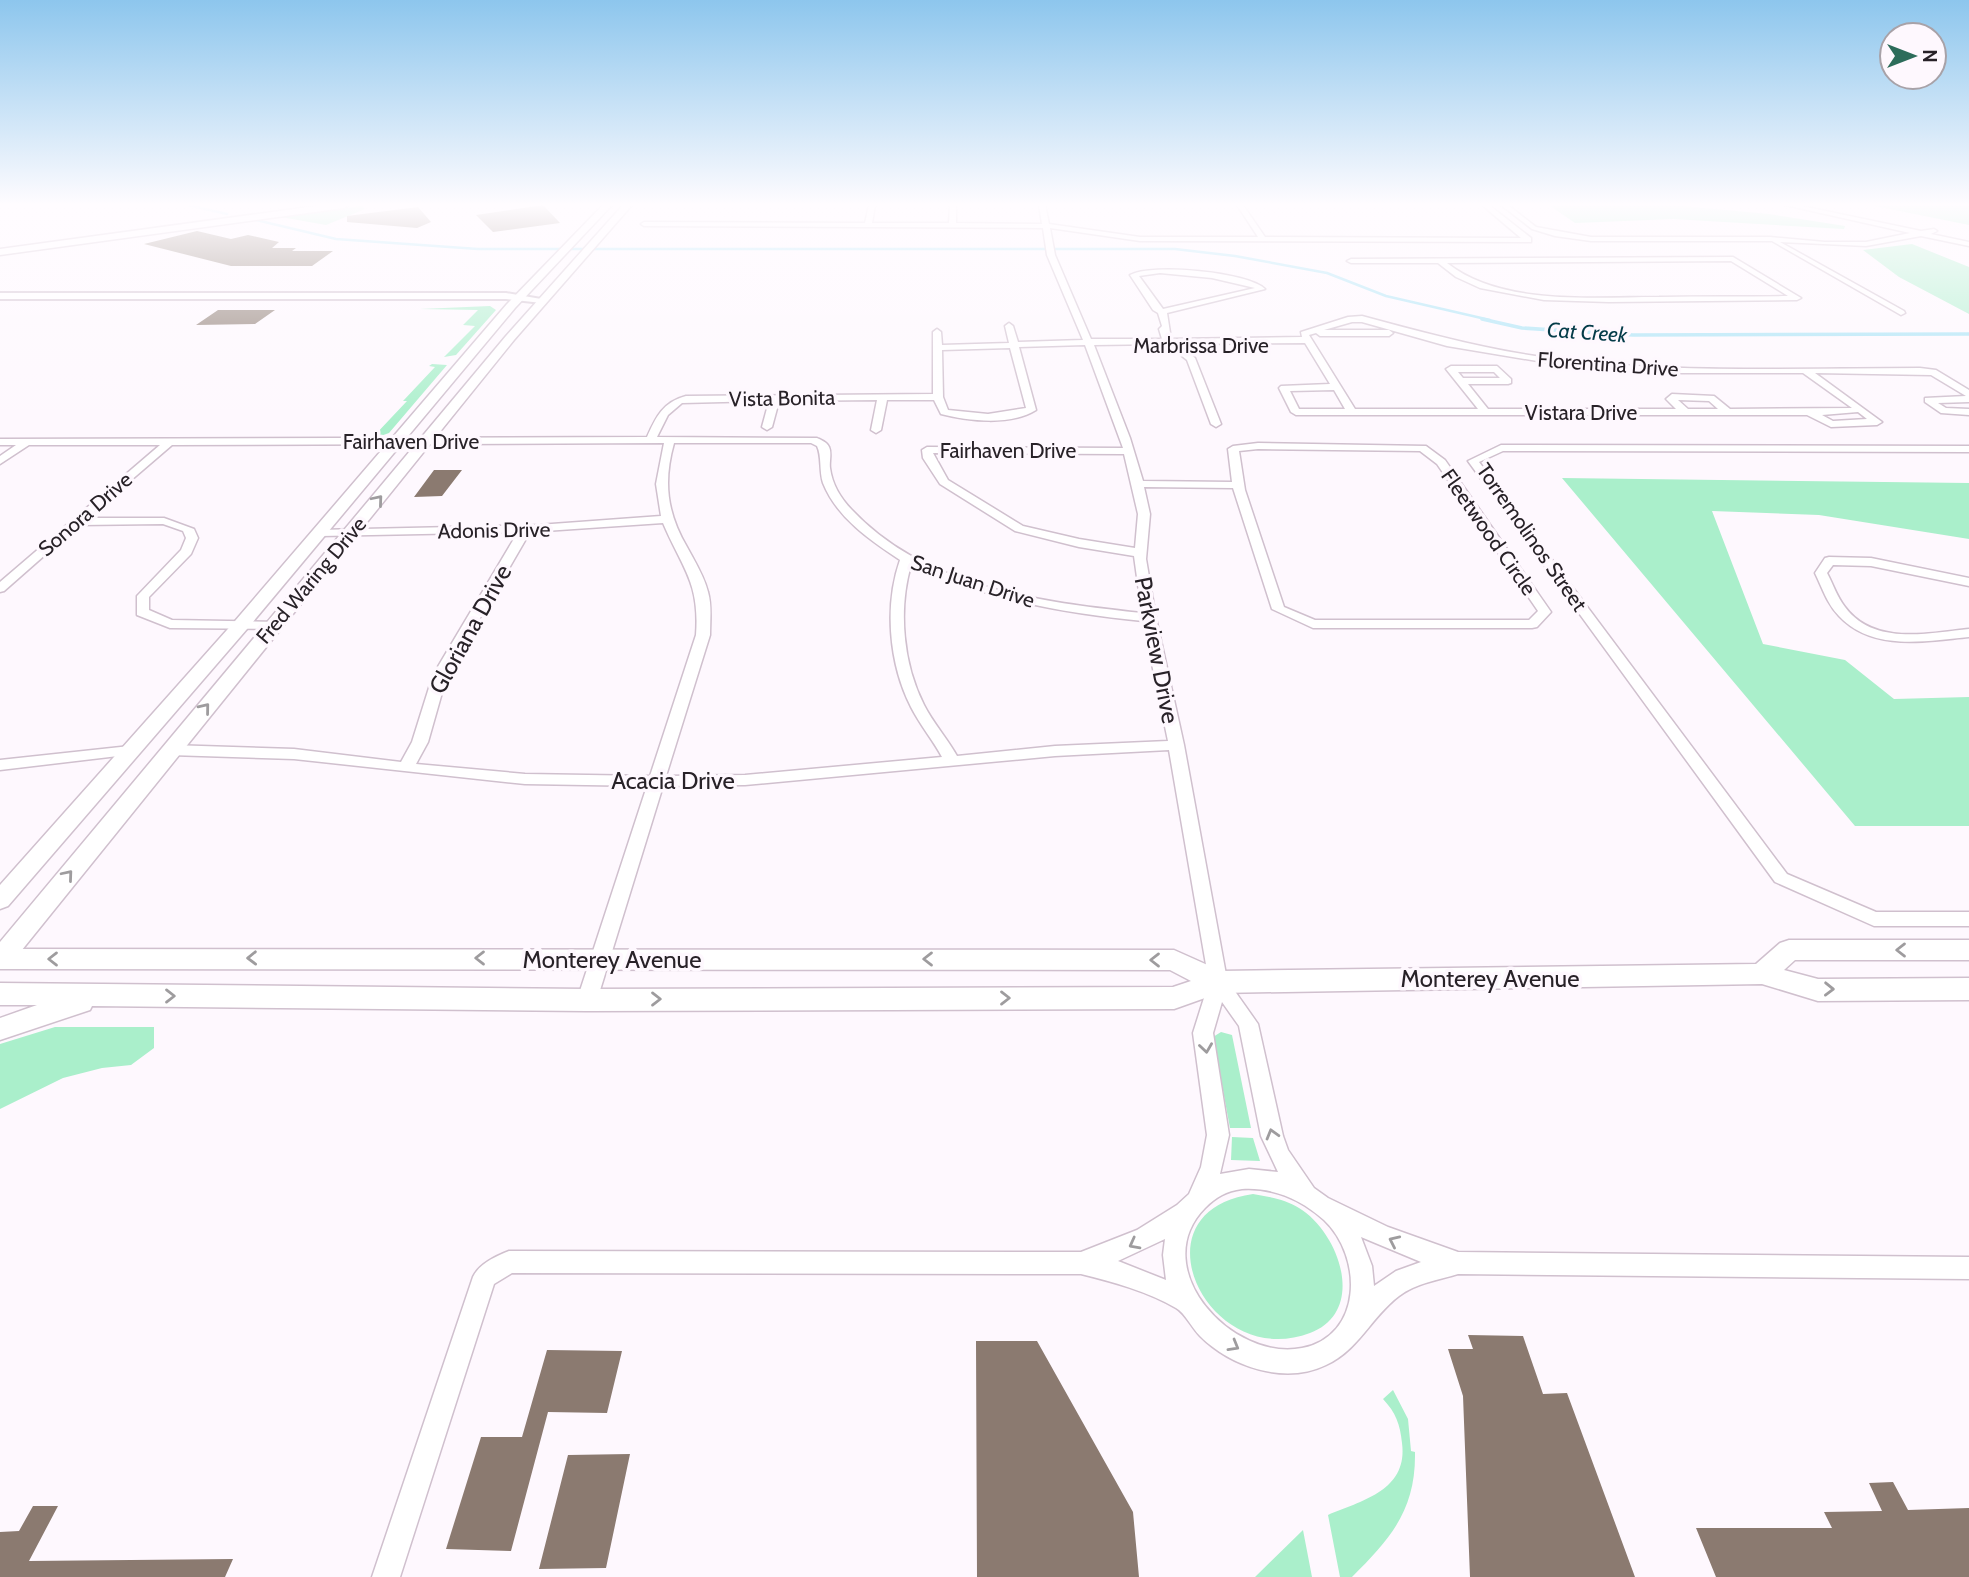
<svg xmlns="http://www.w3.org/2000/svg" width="1969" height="1577" font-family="Cabin,sans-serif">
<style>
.green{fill:#aaefcb}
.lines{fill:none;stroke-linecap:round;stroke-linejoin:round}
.stream-far1{stroke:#a4e2f5;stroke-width:2.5}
.stream{stroke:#a4e2f5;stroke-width:3.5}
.building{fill:#8b7a70}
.minor-casing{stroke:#d0c0ce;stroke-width:3}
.tertiary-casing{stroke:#d0c0ce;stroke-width:4}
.secondary-casing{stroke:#d0c0ce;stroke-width:3}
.primary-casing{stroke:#d0c0ce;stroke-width:3}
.minor{fill:#fff;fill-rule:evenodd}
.tertiary{fill:#fff;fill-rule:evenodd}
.secondary{fill:#fff;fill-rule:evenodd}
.primary{fill:#fff;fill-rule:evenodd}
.oneway{stroke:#9e9c9e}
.labels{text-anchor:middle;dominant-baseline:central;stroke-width:7;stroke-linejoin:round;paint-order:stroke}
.far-water-label{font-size:21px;font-style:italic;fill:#033b48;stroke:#fef8fe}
.far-street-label{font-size:21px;fill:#282228;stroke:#fef8fe}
.street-label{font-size:24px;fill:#282228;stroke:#fef8fe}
</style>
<rect width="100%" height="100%" fill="#fef8fe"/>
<path class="green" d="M1549,205h123l97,9 76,12 -1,3 -171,-10 -98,4z
M1870,205h99v20z
M362,206l3,3 -39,16 -45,-8z
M1912,244l57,23v47l-70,-37 -36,-27z
M490,306l6,4 -40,45 -12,2 31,-31 -12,-1 15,-15 -58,-1z
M432,364l15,1 -58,68 -14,5 -1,-2 33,-35h-4l32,-34 -6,-1z
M1562,478l407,5v56l-150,-24 -107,-4 51,133 82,16 49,39 75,-2v129h-114z
M55,1027h99v21l-23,17 -29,3 -39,10 -63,31v-65z
M1221,1032l11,3 19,93h-21l-17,-91z
M1232,1137l21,1 7,23 -29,-1z
M1253,1194c16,3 32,5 46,14 41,25 68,104 11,125 -102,39 -180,-122 -57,-139z
M1393,1390l15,29 3,32 4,1c1,58 -24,86 -63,125h-12l-12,-62c36,-15 80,-25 74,-72 -2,-19 -6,-30 -19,-44z
M1303,1530l9,47h-57z"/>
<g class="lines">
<path class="stream-far1" d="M188,205l39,9
M252,219l84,20 142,10h697l60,7 92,17 59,23 104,24"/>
<path class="stream" d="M1482,319l40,9 111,7 336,-1"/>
</g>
<path class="building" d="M543,205l17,18 -67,9 -17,-17z
M418,207l13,15 -14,6 -70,-6v-6z
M197,231l34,8 17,-4 31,7 -7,6h24l-4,3h41l-21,15h-81l-87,-22z
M218,310h57l-20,14 -59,1z
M434,470h28l-20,26 -28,1z
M1468,1335l55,1 20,58 24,-1 68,184h-165l-7,-181 -15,-47h25z
M976,1341h61l96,171 6,65h-162z
M547,1350l75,1 -15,62 -59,-1 -37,139 -65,-2 35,-112h41z
M630,1454l-24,114 -67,1 29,-114z
M1893,1482l15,28 61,-2v69h-253l-20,-49h136l-8,-16 58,-1 -13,-28z
M33,1506h25l-29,55 204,-2 -8,18h-225v-45l19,-1z"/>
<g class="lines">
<defs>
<path id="minor" d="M869,205h6l-3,18h77l1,-18h6v18l86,1 -3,-19h6l4,19 91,13h118l-21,-32h6l22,32 256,1 -39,-33h7l42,33v4l-391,-1 -90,-13 5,27 36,84h71l-3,-10 3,-3 -4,-13 -5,-3 -23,-35c22,-12 118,-3 135,14l-98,24 4,26 131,-2 -1,-5 47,-15 14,-1c70,19 140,38 213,45 114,12 230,7 345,7l16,2 33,20v12l-31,1 8,5 23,1v6l-28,-2 -16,-11v-4l41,-2 -35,-21 -116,-2 67,49 -5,3 -46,2 -24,-12h-511l-5,-3 -12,-24 2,-2 49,-2 -25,-41 -120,1 5,10 5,4 26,66 -5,3 -5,-3 -24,-64 -5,-4 -5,-12 -8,4 -5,-4 -70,1 36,93 13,43 89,1 -4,-33 5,-3 25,-3 168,3 19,14 106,152 -14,15 -5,1h-219l-41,-19 -39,-121 -89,-1 6,27 -4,45 10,59 28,127 43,235 31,44 25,112 5,14 26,38 14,10 60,29 70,25 511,5v22l-511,-5c-20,6 -42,9 -59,22 -28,21 -40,54 -73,69 -41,20 -95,2 -126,-29 -8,-8 -15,-23 -24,-28 -29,-17 -63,-26 -95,-34l-569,-1 -18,11 -94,293h-28l101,-300c6,-13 23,-21 36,-26l572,1 56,-22 40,-25 12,-11 12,-27 6,-32 -14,-102 16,-51 -40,-232 -114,6 -310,29 -82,1 -66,214 -3,5 -7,3 -7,-3 -3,-5 70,-214 -122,-2 -231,-25 -124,-4 -8,-5 8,-5 124,4 107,13 11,-20 21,-67 85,-143 -197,4 -4,-2v-4l221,-5 123,-9 -5,-32 8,-41 -492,2 -85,73h77l30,11 4,9 -7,16 -42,43v13l23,10 107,2v6l-5,1 -104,-1 -33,-13v-19l44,-46 5,-12 -3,-7 -20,-7 -84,1 -75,66 -4,1v-10l160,-137h-131l-29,19v-8l16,-11h-16v-6l647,-2c9,-20 16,-35 39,-41l247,-2v-62l4,-3 4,3 1,13 67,-2 -4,-17 4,-3 4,3 5,16 65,-2 -36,-85 -4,-27 -399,-2 -3,-2 3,-2 221,1zM1160,273l52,5 43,10 -92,21 -24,-33zM1352,322h10l85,24 126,21 87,6h143l49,35 -122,1 -16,-13 -42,-2 -6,5 10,10h-188l-20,-25h40l3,-1v-4l-14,-13h-46l-5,3 32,40h-123l-46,-74 7,-2 4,3h69l4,-3 -4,-3h-65zM1085,345l38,103 -196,-1 -5,3 1,8 17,26 75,47 64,16 55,9 8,57c-101,-11 -217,-25 -290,-103 -11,-11 -20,-26 -22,-42 -1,-6 2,-15 -1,-21 -2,-5 -8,-7 -12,-9l-160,-1 11,-22 14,-12 87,-2 -7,26 5,3 5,-3 7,-26 98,-1 -6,30 5,3 5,-3 6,-30h47l7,14c27,7 70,12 95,-4l-17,-63zM1010,348l16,60 -38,6 -40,-4 -5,-13 -1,-47zM1458,372h36l6,6h-37zM1334,390l11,19h-46l-9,-18zM1678,400l31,1 9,8h-30zM1858,412l9,7 -34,2 -11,-6zM674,443h137l6,3c5,10 2,25 6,37 14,35 48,58 77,77 -16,46 -11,104 11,147 9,18 22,33 31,50l-197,18 -79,1 44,-141c0,-15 2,-29 -2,-43 -4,-16 -13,-30 -21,-45 -20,-34 -24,-65 -13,-104zM1258,449l162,2 17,13 101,147 -9,9h-214l-31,-13 -39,-117 -6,-39zM933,453l191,1 14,60 -3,34 -56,-9 -56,-13 -75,-46zM663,523c19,45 37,59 33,112l-46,141 -125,-2 -109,-10 12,-22 19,-67 83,-143zM911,565c74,34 152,48 232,56l25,120 -113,5 -98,10c-10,-18 -24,-33 -33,-51 -21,-41 -26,-95 -13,-140zM1222,1002l17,24 22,110 17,36 -29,-3 -29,5 9,-39 -16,-102zM1242,1189c30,-2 59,10 82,31 39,37 39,116 -22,128 -70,14 -156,-80 -97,-140 11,-11 21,-17 37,-19zM1361,1237l60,25 -25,9 -22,15 -2,-20zM1165,1239l-2,16 3,25 -48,-19z
M1501,205h7l28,22 55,10h179l55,5h41l44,-9 -125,-28h12l124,26 13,-2 3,2 -6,3 38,8v4l-48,-10 -55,10 -86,-4 124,69 1,2 -4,2 -129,-74h-181l-36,-5 -23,-7z
M1733,257l68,41 -4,2 -188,2 -65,-2 -64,-12 -24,-11 -18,-14h-87l-4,-2 4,-2zM1731,261l57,35c-43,1 -86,0 -129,1 -66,0 -158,9 -212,-34z
M1501,445l468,1v6l-466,-1 -24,11 308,412 89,38h93v14h-95l-99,-44 -307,-421z
M1829,557l42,1 98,20v8l-98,-20 -38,-1 -6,8c6,11 10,24 18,34 29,39 83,26 124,22v8c-44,4 -96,15 -130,-21 -12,-12 -17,-29 -24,-43l10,-15z
M130,746l5,2 3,3 -3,3 -135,16v-10z"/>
<path id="tertiary" d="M0,293h506l41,7 -5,3 -36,-4h-506z"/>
<path id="secondary" d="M603,205h9l-97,103 -268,321 -239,277 -8,3v-24l235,-264 272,-317z
M623,205h9l-118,135 -505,626 -9,2v-26l506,-606z"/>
<path id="primary" d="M323,205h26l-5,3 -344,47v-6z
M1789,940h180v20h-174l-11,10 34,9 151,-1v22l-151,1 -56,-17 -543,9 -45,16 -587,2 -495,-5 -2,4 -90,30v-22l37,-13h-37v-22l587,6 586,-2 18,-6 -21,-11 -1170,-1v-20l1174,1 47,21 535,-7 24,-21z"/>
</defs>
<use href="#minor" class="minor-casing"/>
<use href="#tertiary" class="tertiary-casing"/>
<use href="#secondary" class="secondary-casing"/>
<use href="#primary" class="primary-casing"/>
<use href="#minor" class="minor"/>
<use href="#tertiary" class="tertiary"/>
<use href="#secondary" class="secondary"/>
<use href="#primary" class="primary"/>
</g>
<defs><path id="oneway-chevron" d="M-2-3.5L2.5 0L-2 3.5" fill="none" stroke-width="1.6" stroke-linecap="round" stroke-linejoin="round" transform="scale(1.75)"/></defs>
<g class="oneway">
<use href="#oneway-chevron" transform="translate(378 500) rotate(-50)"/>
<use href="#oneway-chevron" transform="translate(205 708) rotate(-51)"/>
<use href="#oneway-chevron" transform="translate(68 875) rotate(-50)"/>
<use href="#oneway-chevron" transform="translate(1901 950) rotate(-180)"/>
<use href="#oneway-chevron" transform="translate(252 958) rotate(179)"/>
<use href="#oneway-chevron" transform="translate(480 958) rotate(-180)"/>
<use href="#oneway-chevron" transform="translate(53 959) rotate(-180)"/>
<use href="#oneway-chevron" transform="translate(928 959) rotate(-180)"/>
<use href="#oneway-chevron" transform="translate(1155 960) rotate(-180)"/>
<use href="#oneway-chevron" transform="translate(1829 989) rotate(1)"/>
<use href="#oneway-chevron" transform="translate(170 996)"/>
<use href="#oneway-chevron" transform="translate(1005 998)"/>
<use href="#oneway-chevron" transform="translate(656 999)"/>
<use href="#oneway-chevron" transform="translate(1206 1048) rotate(82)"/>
<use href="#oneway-chevron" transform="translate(1272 1134) rotate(-106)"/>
<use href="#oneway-chevron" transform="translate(1394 1241) rotate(-155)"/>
<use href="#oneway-chevron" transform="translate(1134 1244) rotate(152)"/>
<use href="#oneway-chevron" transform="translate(1234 1346) rotate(30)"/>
</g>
<linearGradient id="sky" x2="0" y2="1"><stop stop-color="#8dc6ed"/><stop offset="0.48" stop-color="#fffcff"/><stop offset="1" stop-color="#fffcff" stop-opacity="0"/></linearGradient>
<rect width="1969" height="426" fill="url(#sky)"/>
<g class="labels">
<g class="far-water-label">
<text transform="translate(1587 332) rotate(4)">Cat Creek</text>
</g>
<g class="far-street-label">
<text x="1201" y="345">Marbrissa Drive</text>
<text transform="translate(1608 364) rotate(4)">Florentina Drive</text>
<text transform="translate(782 398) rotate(-1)">Vista Bonita</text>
<text x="1581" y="412">Vistara Drive</text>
<text x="411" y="441">Fairhaven Drive</text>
<text x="1008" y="450">Fairhaven Drive</text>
<text transform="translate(85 514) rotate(-41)">Sonora Drive</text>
<text transform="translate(494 530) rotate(-1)">Adonis Drive</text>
<text transform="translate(1489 532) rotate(55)">Fleetwood Circle</text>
<text transform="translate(1532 537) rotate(55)">Torremolinos Street</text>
<text transform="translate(311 580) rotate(-50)">Fred Waring Drive</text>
<text transform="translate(973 581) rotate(18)">San Juan Drive</text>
</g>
<g class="street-label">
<text transform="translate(470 629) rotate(-61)">Gloriana Drive</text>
<text transform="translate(1157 650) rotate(79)">Parkview Drive</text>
<text x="673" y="780">Acacia Drive</text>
<text x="612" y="959">Monterey Avenue</text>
<text x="1490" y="978">Monterey Avenue</text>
</g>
</g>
<g transform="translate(1913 56) rotate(90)"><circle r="33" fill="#fef8fe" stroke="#a8a2a8" stroke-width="2"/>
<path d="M0-5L12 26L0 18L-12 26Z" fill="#2c6c5a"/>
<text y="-10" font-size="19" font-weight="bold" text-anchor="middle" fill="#282228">N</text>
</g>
</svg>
